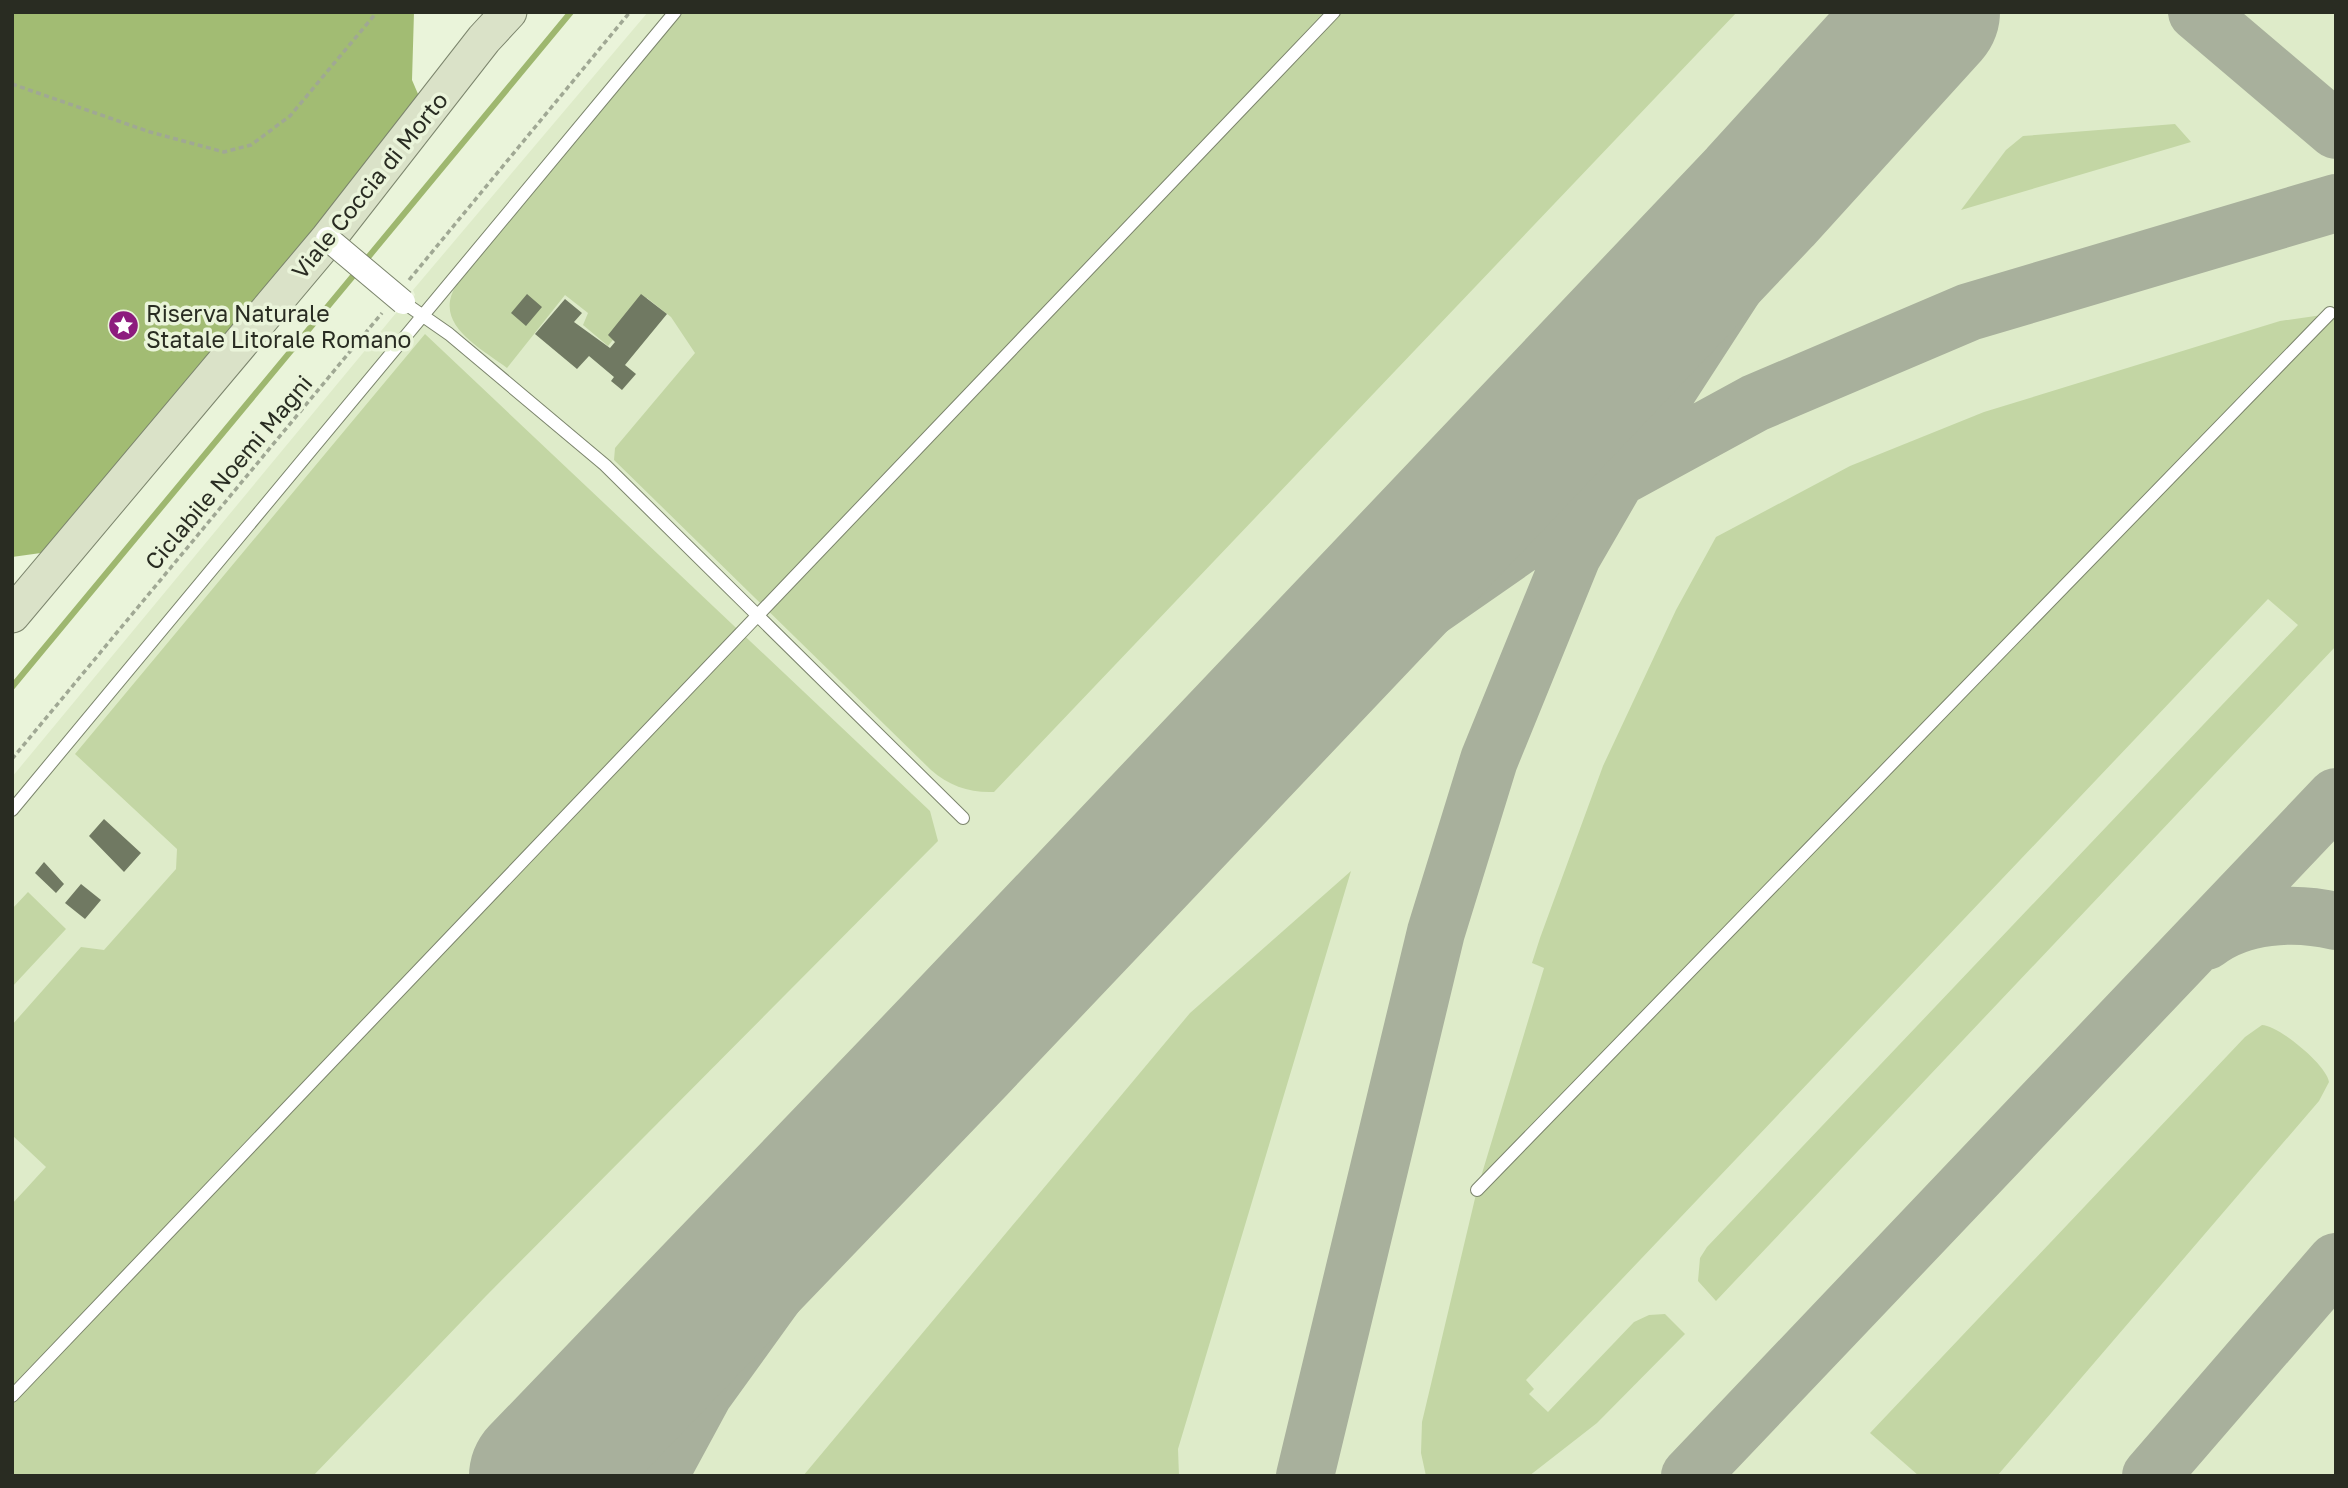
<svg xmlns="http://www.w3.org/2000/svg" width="2348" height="1488" font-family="'Golos Text',sans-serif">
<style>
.built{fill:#deebc9}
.green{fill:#c3d6a4}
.forest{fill:#a2bc73}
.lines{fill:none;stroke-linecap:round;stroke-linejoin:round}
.stream{stroke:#9eb76f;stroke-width:6}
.taxiway{stroke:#a8b09c;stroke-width:58}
.runway{stroke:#a8b09c;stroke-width:144}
.building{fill:#707962}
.lane-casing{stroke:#7b846c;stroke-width:14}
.secondary-casing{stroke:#7b846c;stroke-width:37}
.path{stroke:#a0a894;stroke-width:3.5;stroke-dasharray:5 3.5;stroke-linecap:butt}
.lane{stroke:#fff;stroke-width:12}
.secondary{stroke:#dae2c8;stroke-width:35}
.street-bridge-casing{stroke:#7b846c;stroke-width:26;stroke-linecap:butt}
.street-bridge{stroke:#fff;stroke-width:24}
.labels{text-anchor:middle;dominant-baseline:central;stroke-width:7;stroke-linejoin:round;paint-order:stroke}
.street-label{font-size:23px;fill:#292c22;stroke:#eaf4da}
.poi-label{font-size:23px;fill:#292c22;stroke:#eaf4da;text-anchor:start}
</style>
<rect width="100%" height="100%" fill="#eaf4da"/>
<path class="built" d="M648,12h1688v1464h-2324v-699l389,-470 6,-3 8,-9 -2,-5z"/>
<path class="green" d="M682,12h1055l-743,780c-24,1 -45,-6 -63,-22l-317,-310 1,-12 80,-95 -24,-36 -24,-19 -39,48 -25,-21 5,-12 -23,-18 -58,73c-27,-21 -76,-44 -50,-84z
M2175,124l16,18 -230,68 45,-60 17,-14z
M2336,313v333l-620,655 -18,-20 2,-23 7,-11 591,-622 -30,-26 -742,781 8,9 -5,5 19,18 86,-90 15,-7 16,-1 20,20 -88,89 -68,53h-103l-5,-23 1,-31 55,-232 67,-222 -12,-5 8,-25 63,-172 73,-156 40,-73 134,-71 134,-54 296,-91z
M425,334l505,477 8,30 -452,455 -173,180h-301v-272l34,-37 -34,-32v-110l69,-78 23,3 72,-81 1,-20 -102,-95z
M1351,871l-173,578 1,27h-376l387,-463z
M28,892l38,37 -54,58v-78z
M2262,1025c16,0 65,40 67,57l-10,19 -322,375h-78l-49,-43 375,-396z"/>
<path class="forest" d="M12,12h402l-2,68 9,21 -373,451 -36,5z"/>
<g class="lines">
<path class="stream" d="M365,261l206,-249
M12,687l346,-417"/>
<path class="taxiway" d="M2197,12l139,118
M1136,854l285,-240 191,-133 143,-78 214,-91 367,-109
M2206,941c35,-27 88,-30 130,-20
M659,1476l45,-83 251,-348
M1305,1476l131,-544 53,-172 83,-204 97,-168 79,-122 123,-162 76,-92
M1690,1476l646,-679
M2151,1476l185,-214"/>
<path class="runway" d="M541,1476l414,-431 805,-848 168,-185"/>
</g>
<path class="building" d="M527,294l15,13 -16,19 -15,-13z
M641,294l26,20 -42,51 11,9 -14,16 -11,-9 3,-4 -25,-21 -12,13 -42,-35 30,-35 17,14 -8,9 36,26 5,-6 -7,-7z
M104,819l37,34 -17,19 -35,-36z
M44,862l20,22 -8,9 -21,-20z
M81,884l20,16 -16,19 -20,-16z"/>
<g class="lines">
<defs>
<path id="lane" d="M403,302l46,32 156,131 358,353
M12,810l663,-798
M1477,1190l853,-877
M12,1396l1322,-1384"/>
<path id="secondary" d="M12,615l316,-376 156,-200 25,-27"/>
</defs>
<use href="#lane" class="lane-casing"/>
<use href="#secondary" class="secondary-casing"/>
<path class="path" d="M12,84l138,48 74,20 27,-7 39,-29 87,-104
M409,280l221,-268
M12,759l370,-446"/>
<use href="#lane" class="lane"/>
<use href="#secondary" class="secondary"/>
<defs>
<path id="street-bridge" d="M328,239l75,63"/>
</defs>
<use href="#street-bridge" class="street-bridge-casing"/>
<use href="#street-bridge" class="street-bridge"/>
</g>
<defs>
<symbol id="sight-disc" viewBox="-11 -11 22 22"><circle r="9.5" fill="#8d1c7e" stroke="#eaf4da"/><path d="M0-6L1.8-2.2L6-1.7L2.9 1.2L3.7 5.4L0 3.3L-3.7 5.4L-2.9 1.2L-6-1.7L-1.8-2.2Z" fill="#fff"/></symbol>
</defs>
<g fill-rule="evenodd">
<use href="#sight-disc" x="106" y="308" width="35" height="35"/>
</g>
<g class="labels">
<g class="street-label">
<text transform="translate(369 185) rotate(-51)">Viale Coccia di Morto</text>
<text transform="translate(228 472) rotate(-50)">Ciclabile Noemi Magni</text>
</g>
<g class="poi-label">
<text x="146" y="313">Riserva Naturale<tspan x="146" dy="26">Statale Litorale Romano</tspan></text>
</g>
</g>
<rect width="2348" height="1488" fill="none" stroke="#292c22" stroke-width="28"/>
</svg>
